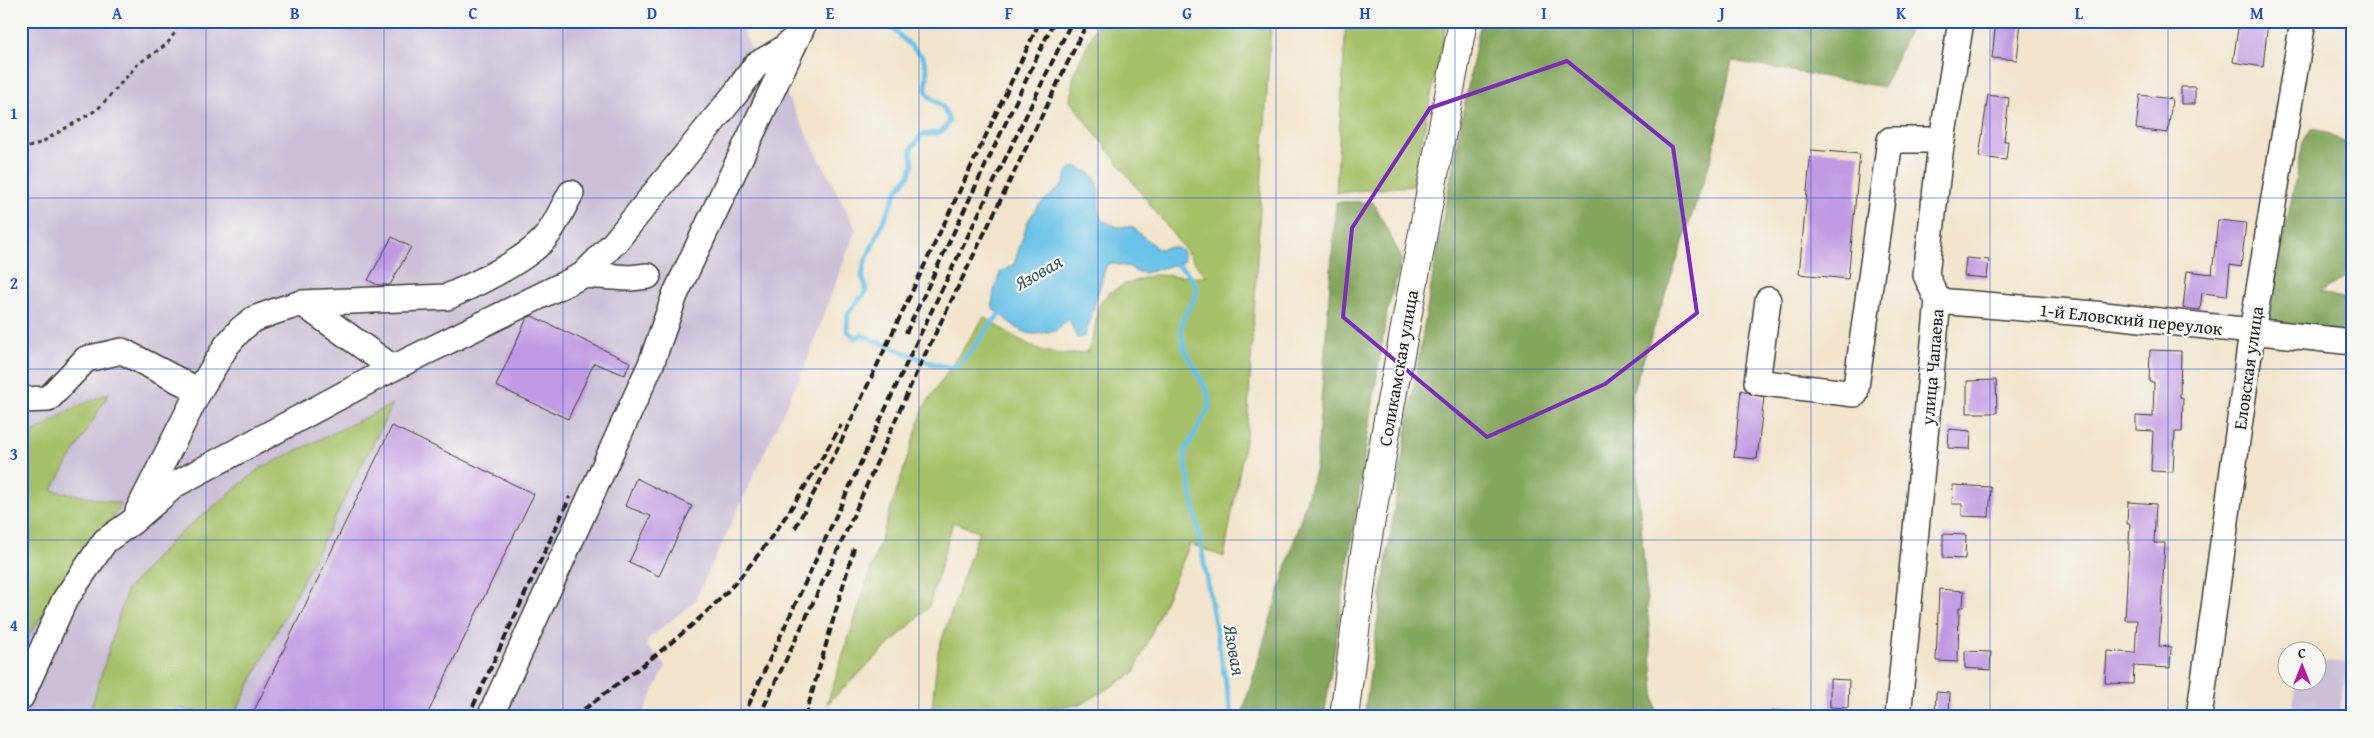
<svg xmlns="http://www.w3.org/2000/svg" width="2374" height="738" font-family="'Gentium Book Plus',serif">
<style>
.industrial{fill:#cabfd6}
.green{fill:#a5c066;stroke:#606e41}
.forest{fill:#84a65b;stroke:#50613c}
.water{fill:#69c2e7;stroke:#426f82}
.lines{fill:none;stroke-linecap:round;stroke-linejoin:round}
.stream{stroke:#69c2e7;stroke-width:5}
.building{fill:#c099e2}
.minor-casing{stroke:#3c3a36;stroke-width:28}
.major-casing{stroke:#3c3a36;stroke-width:30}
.path{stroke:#3c3a36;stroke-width:3;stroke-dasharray:4 4;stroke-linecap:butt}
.minor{stroke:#fff;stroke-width:25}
.major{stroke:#fff;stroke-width:28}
.rail{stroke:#1c1c1c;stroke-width:4;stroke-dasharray:8 4;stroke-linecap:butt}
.marked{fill:none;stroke:#7b2cbf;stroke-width:4;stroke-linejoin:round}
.grid{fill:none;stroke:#1d4ed8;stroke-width:1;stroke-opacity:0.55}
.labels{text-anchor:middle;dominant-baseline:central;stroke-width:4.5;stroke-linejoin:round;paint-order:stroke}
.street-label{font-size:18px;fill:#1c1c1c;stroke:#f6f6f2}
.water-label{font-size:19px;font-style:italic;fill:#375663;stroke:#f6f6f2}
.neatline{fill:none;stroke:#1d4ed8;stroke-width:2}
.grid-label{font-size:16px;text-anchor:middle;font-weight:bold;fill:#1d4ed8}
</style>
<rect width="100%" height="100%" fill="#f6f6f2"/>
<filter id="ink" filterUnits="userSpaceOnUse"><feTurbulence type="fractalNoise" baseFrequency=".02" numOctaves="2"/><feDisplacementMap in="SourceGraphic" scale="10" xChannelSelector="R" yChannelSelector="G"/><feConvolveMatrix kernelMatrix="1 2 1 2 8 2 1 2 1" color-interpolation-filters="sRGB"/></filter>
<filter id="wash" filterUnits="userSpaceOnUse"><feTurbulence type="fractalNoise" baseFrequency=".0096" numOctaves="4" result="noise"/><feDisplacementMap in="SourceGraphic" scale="20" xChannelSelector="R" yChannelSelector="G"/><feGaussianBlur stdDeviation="1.12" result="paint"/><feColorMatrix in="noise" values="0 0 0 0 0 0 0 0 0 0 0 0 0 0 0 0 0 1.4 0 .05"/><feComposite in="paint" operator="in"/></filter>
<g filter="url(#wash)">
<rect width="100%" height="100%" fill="#f1e4cb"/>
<path class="industrial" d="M21,21h717l26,54 21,17 71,137 -52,139 -109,233 -47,38 -1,7 19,20 -25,51h-620z
M2317,660l30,3 -8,54h-48l6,-36 19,-1z"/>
<path class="green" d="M1099,21h172l-24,409 -23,127 -34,-13 -56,129 -54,32 -149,12 7,-66 41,-120 -26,-9 -24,85 -102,97 97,-297 60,-90c32,20 64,47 104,34l6,-18 4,-26 10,-14 18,-9 28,-9 52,2 -136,-176 4,-28z
M1346,21h101l-35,165 -76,7z
M109,393l-57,97 70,14 -92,129 -9,19v-211l52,-33z
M393,404l-160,313h-12l-41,-9 -5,9h-89l8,-18 33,-109 43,-48 89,-73z"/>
<path class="forest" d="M1481,21h432l-29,66 -152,-26 -20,95 -81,240 25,321h-292c32,-233 70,-465 117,-696z
M2312,127l41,18v127l-33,21 33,7v41l-87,-16 37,-183z
M1336,202h37l29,57 -15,53 -63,405h-83l75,-249z
M1776,706l93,11h-94z"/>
<path class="water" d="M1076,167c34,10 17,32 25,53l16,7h15l26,22c11,-1 27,-8 26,13l-39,11 -9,-1 -6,-5 -20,-4 -4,3 -21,70 -8,2 -8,-19 -14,12c-8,0 -13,3 -20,3 -16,0 -29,-16 -41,-24l-2,-6 2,-13 6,-18 14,-9 14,-43 10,-15 25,-21 6,-16z"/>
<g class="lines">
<path class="stream" d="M884,21l39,36 4,13 -1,20 3,6 14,11 6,14c-6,15 -14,12 -28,14l-10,14 2,15 -4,11 -11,14 -33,73 -3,14 4,11 -1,6 -17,20 -1,17 8,8 6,-3 73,29 18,4c15,-4 36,-45 52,-58
M1172,262l14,9 10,15 1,8 -14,24 -2,14 3,16 24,45 1,14 -25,46 48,264"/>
</g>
<g id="blocks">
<path class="building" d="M1996,21h25l-4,39 -25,-2z
M2239,21h29l-5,46 -30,-5z
M2181,87h14v17h-14z
M1988,95l21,3 -5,43h4l-2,19 -27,-3z
M2140,95l32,4 -4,34 -32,-4z
M1811,150l49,4 -12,125 -49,-5z
M2218,220l28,3 -5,44 -11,-2 -3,31 -25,-3 -2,17 -17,-2 4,-37 25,3z
M392,237l19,10 -21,38h-12l-10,-5z
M1966,258l23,2 -2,18 -23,-2z
M532,316l98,46 -5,13 -31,-12 -26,56 -72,-33 31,-68z
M2150,350l31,1 -1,46 3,1 -1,34h-7l-2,40 -22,-1 2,-40 -17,-1v-14l17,1 1,-35h-5z
M1996,380l1,33h-30v-32z
M1741,390l23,7 -7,62 -23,-2z
M392,426l142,68 -108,223h-175z
M1949,429l22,2 -1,18 -22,-1z
M636,478l56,28 -33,70 -30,-14 22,-46 -26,-10z
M1953,485l38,2 -2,30 -27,-1v-12h-10z
M2128,502l28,2 -2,39h11l-6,103 12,1 -1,21 -36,-2 -1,18 -28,-1 2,-32 28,2 2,-33h-12l5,-96h-3z
M1943,534l23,1 -1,24 -22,-1z
M1939,589l25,2 -1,16h-4l-1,55 -22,-1z
M1965,651l26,1 -1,18 -25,-2z
M1830,679l19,1 -1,28 -18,-1z
M1936,692l14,1 -1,24 -14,-1z"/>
</g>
</g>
<g filter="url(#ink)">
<use href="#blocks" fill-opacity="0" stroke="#3c3a36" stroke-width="1"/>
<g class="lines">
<defs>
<path id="minor" d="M583,275l32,-33 121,-149 20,-28 27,-16 12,-11
M1768,300l-11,82 98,12 35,-254h52
M1938,301l157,13 258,28
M302,303l91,65
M199,391l28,-46 14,-16 13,-10 22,-8 26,-8 145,-6c27,-12 80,-37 99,-60 10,-13 17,-30 25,-44
M21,400l27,-1 38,-40 36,-8 77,40 -61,120
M21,697l43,-96 41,-60 27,-19 44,-38 217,-116 190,-93 47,3 18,-2
M490,717l161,-353 24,-69 130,-274
M1898,717l40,-416 -12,-26 14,-122 21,-132
M2199,717l53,-385 51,-311"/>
<path id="major" d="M1344,717l20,-157 27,-158 72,-381"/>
</defs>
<use href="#minor" class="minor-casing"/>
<use href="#major" class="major-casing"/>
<path class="path" d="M21,150l21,-8 56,-33 40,-45 29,-20 9,-13 1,-10"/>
<use href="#minor" class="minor"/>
<use href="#major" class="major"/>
<path class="rail" d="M906,333l148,-312
M795,528l42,-78 203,-429
M468,717l102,-220
M574,717c51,-39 103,-75 148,-120 46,-47 87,-115 119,-172
M743,717l173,-374 156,-322
M759,717l83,-176 76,-172 170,-348
M805,717l49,-169"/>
</g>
</g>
<path class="marked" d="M1567,61l106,86 24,166 -92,71 -118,53 -144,-120 9,-89 78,-120z"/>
<path class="grid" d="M206,21v696M384,21v696M563,21v696M741,21v696M919,21v696M1098,21v696M1276,21v696M1455,21v696M1633,21v696M1811,21v696M1990,21v696M2168,21v696M21,198h2332M21,369h2332M21,540h2332"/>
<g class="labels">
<g class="street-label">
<text transform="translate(2131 319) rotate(6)">1-й Еловский переулок</text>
<text transform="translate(1932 367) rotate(-85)">улица Чапаева</text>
<text transform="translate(1398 368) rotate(-80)">Соликамская улица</text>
<text transform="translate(2248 368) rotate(-82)">Еловская улица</text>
</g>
<g class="water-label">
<text transform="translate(1038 272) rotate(-30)">Язовая</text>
<text transform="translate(1235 650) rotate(80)">Язовая</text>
</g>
</g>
<rect width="2374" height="738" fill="none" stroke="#f6f6f2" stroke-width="55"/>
<g transform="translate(2302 666)"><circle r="24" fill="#f6f6f2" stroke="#9f9f9c"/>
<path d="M0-4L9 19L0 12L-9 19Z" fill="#b5179e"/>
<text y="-8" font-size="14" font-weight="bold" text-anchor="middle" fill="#1c1c1c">С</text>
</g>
<rect x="28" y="28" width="2318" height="682" class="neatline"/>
<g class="grid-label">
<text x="117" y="19">A</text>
<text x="295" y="19">B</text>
<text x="473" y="19">C</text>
<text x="652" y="19">D</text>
<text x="830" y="19">E</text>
<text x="1009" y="19">F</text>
<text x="1187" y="19">G</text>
<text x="1365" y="19">H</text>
<text x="1544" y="19">I</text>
<text x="1722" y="19">J</text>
<text x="1901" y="19">K</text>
<text x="2079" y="19">L</text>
<text x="2257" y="19">M</text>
<text x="14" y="119">1</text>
<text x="14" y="289">2</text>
<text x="14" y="460">3</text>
<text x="14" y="631">4</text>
</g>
</svg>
